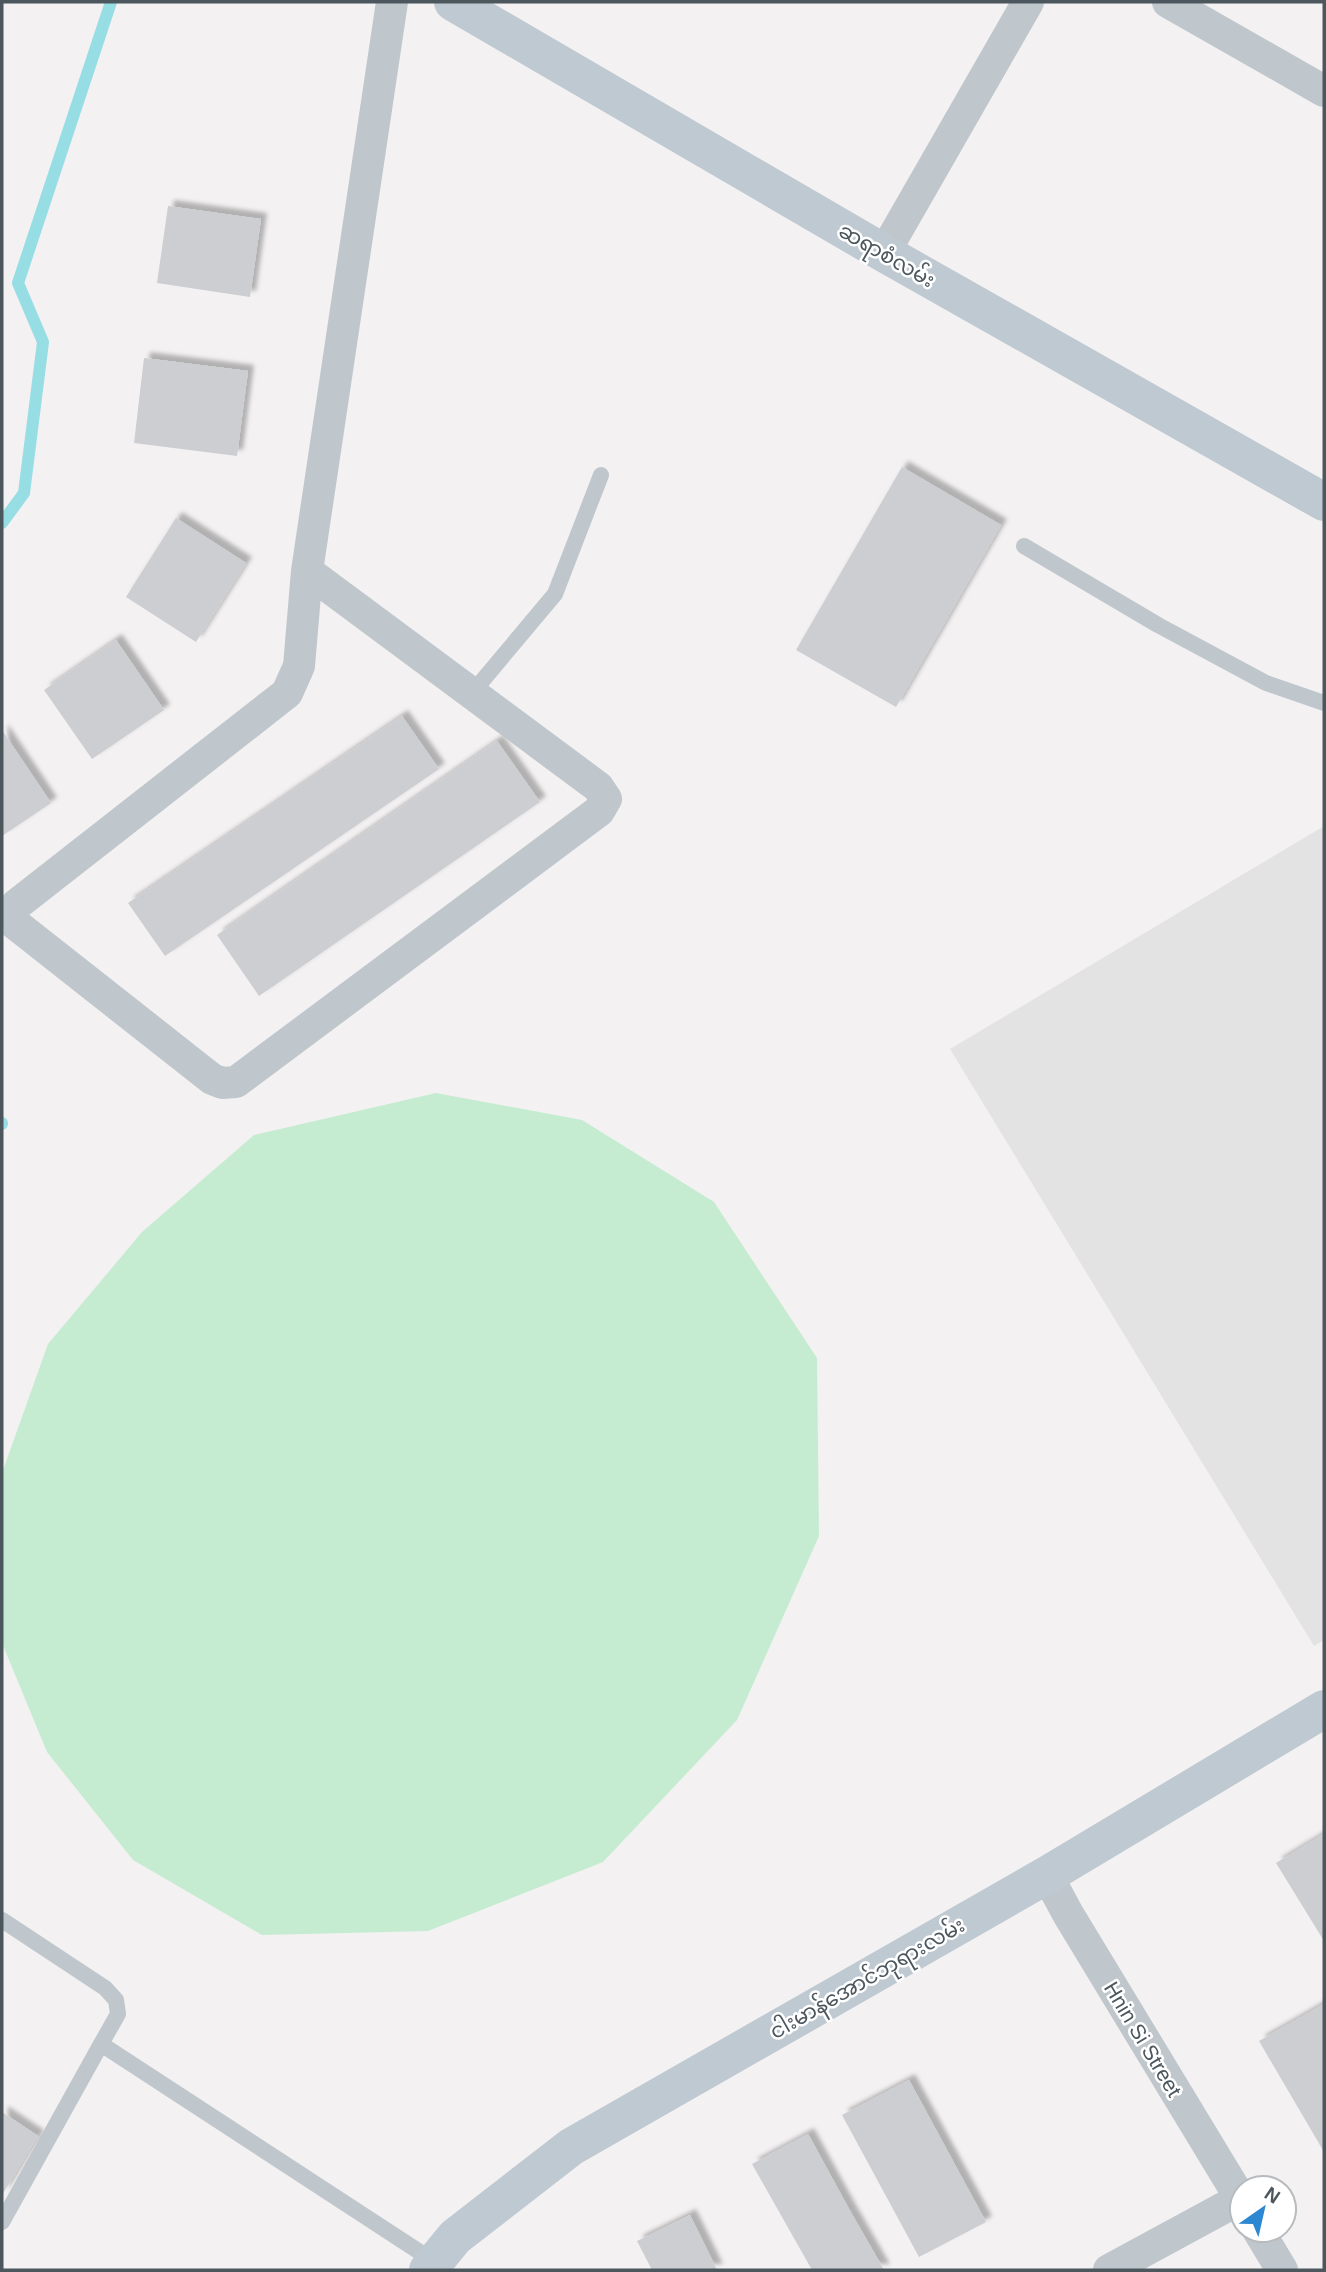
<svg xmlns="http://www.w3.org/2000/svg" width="1326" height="2272" font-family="Helvetica,'Noto Sans Myanmar',sans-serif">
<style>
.education{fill:#e4e3e3}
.green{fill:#c5ecd0}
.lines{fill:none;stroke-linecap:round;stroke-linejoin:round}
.stream{stroke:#97dde4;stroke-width:12}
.building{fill:#ccced2;filter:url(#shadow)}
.service{stroke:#bfc7cc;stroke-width:16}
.minor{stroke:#bfc7cc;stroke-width:32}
.secondary{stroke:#bfc9d1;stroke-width:38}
.labels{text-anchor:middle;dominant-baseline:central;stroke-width:5;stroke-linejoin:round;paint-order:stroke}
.street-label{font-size:21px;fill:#4b565d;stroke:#fff}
</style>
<defs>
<filter id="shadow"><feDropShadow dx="6" dy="-6" stdDeviation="2" flood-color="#0004"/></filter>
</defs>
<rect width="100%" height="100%" fill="#f3f1f2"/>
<path class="education" d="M1324,826v814l-10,6 -364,-597z"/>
<path class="green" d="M436,1093l146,27 132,82 103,156 2,178 -82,184 -134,142 -175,69 -166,4 -129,-75 -86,-108 -45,-109v-170l46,-129 94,-112 112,-97z"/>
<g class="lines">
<path class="stream" d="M2,523l22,-30 19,-151 -25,-59 93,-281
M2,1123v1"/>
</g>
<path class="building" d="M168,206l93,13 -11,78 -93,-14z
M144,358l104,13 -11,85 -103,-13z
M902,467l99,58 -105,182 -100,-57z
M176,518l70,45 -50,79 -70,-45z
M116,640l48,70 -72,49 -48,-69z
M402,716l37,53 -274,187 -37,-53z
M2,730l49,73 -49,33z
M497,741l43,61 -281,194 -42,-61z
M1324,1834v107l-48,-78z
M1324,2004v148l-65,-111z
M909,2080l77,142 -67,35 -77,-142z
M2,2112l36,24 -36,59z
M808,2134l41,75 35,61h-72l-60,-106z
M690,2215l27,55h-65l-15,-29z"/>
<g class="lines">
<path class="service" d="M1024,546l134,79 108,58 58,20
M472,693l83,-99 46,-119
M2,1920l103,68 11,12 2,14 -17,30
M2,2222l99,-178 334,218"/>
<path class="minor" d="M1168,2l156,89
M884,253l144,-251
M307,571l291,216 8,12 -7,12 -363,271 -14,1 -10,-4 -198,-156 -2,-9 4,-9 271,-212 12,-27 8,-95 85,-569
M1047,1875l21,39 174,287
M1258,2230l24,40
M1109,2270l131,-71"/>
<path class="secondary" d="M453,2l431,251 440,249
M428,2270l27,-33 116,-90 476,-272 277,-166"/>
</g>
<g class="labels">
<g class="street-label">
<text transform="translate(887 255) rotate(30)">ဆရာစံလမ်း</text>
<text transform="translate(867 1978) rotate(-30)">ငါးမာန်အောင်ဘုရားလမ်း</text>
<text transform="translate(1143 2039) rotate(59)">Hnin Si Street</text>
</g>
</g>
<rect width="1326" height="2272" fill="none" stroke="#4b565d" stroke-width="7"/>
<g transform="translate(1263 2209) rotate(34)"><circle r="33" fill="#ffffff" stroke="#b7bbbe" stroke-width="2"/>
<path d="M0-5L12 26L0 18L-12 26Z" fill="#2c88d3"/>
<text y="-10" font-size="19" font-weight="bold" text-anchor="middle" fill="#4b565d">N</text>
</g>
</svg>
